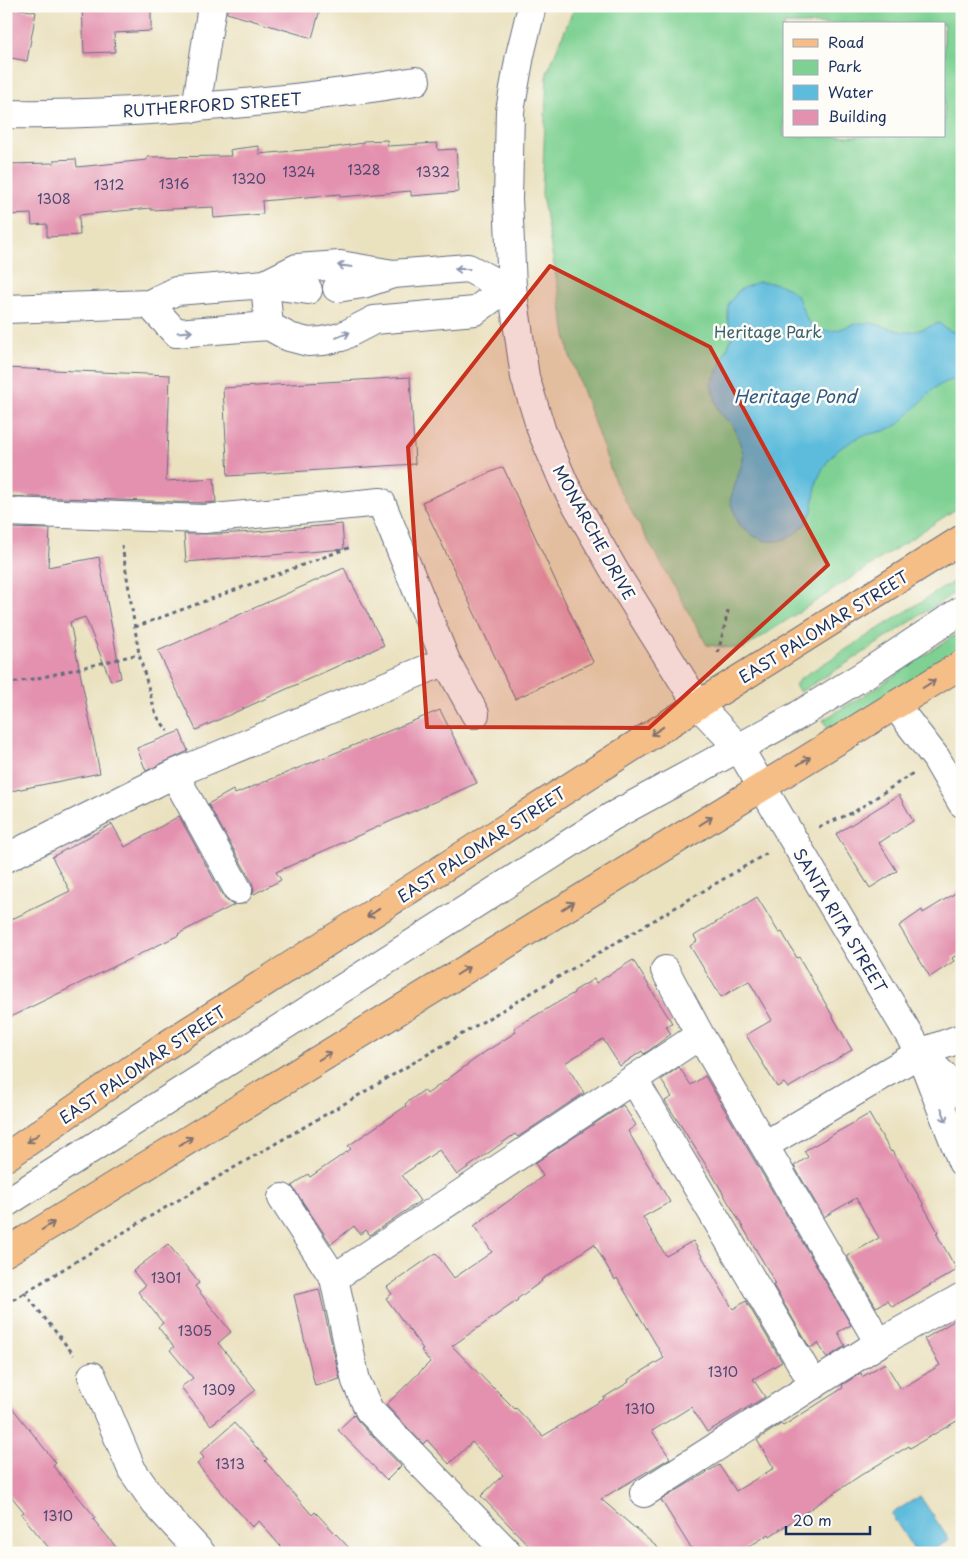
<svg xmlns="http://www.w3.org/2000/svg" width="968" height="1559" font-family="'Playpen Sans',sans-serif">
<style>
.green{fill:#7fd193;stroke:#4d8078;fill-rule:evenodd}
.water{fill:#5dbcdc;stroke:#3c769d}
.building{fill:#e391ae;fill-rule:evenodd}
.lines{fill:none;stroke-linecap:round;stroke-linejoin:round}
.minor-casing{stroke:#636d80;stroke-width:30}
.major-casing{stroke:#636d80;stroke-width:30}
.path{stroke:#636d80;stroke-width:3;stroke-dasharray:4 4;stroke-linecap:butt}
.minor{stroke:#fff;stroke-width:28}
.major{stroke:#f5be86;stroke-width:28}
.oneway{stroke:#8d97ae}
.oneway2{stroke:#7d6f70}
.marked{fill:#c8321e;fill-opacity:0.2;stroke:#c8321e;stroke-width:4;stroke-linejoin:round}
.labels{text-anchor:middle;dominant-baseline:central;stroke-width:5;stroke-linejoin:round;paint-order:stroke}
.number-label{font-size:14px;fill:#4d4872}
.street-label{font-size:16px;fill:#1b2f5e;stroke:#fdfcf7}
.park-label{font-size:16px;fill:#39606e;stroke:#fdfcf7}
.water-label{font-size:18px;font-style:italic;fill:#2f5984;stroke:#fdfcf7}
</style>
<rect width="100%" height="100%" fill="#fdfcf7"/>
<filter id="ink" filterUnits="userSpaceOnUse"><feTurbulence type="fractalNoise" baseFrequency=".02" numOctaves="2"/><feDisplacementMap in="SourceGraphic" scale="10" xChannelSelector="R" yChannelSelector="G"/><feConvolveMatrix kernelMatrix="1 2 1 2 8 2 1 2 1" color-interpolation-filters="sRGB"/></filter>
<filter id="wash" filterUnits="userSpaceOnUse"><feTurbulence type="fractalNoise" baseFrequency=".0096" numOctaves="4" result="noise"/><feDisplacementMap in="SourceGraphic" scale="20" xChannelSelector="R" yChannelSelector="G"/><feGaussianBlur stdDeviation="1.12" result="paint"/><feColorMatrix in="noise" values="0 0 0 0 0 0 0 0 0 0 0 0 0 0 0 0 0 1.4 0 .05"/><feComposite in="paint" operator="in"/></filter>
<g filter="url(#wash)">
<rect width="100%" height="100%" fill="#eae1bf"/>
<path class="green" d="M575,6h387v499l-219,144 -36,-4 -91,-161 -47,-131 -27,-159 5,-121zM784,24h160v112h-160z
M962,576v12l-110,72 -52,32 -5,-7 6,-7z
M962,630v20l-132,82 -7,-12 56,-34z"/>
<path class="water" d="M758,282c16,0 35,3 42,20 5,12 6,22 19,27 15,6 27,-4 41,-6 15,-2 30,7 45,9 11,1 24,-6 34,-9 7,6 13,11 23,8v47l-16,4 -11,6 -37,37 -14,6 -23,5 -22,13 -9,9 -7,10 -6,13 -5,30 -6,13 -9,8 -9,6 -10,3h-12l-12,-5 -15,-12 -9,-23 13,-41v-8l-9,-25 -15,-15 -8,-27 21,-48 -4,-18v-13l2,-4 9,-12z
M920,1496l29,44 -20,13h-13l-25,-39z"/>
<g id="blocks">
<path class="building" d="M6,6l30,6 -9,49 -21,-4z
M82,6h69v25l-37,2 1,19 -31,1z
M227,6h94l-9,32 -85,-25z
M387,140l1,6 49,-3 1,7 18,-1 3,43 -48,4v-5l-71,6v-3l-78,7 1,13 -49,4 -1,-11 -62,3v-2l-72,7 1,20 -33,2v-13l-15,1 -1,-11 -25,1v-51l48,-1v-3l22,-1 1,8 70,-7v-3l84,-1 -1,-6 4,-1 25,-3v8l78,-7 26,-4v-2z
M6,368l164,7 -4,106 48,-3 2,24 -12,1 -198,-7z
M410,377l5,87 -187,12 -5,-88z
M503,467l90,195 -78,37 -93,-197z
M342,524l2,25 -158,13 -2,-28h34l36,-2z
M6,528l44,1 -2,38 51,-10 22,121 -10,3 -26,-64 -15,5 30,151 -94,19z
M344,568l40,77 -188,85 -38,-79z
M440,710l37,73 -201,89 5,8 -29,15 2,-5 -2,-8 -44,-78 25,-14 2,4z
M180,731l8,20 -42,20 -9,-23z
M899,795l14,26 -34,22 18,28 -27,17 -34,-54z
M179,816l45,82 6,5 4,2 -56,29 1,1 -173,84v-97l64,-31 -18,-34 60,-33 13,23z
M962,889v63l-10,6 2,3 -24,16 -31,-51 23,-16 1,3z
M757,897l22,36 3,-1 15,26 2,-1 53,93 -64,38 -4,-5 -7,4 -31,-52 26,-15 -23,-39 -28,16 -31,-51 7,-5 -3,-5z
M633,960l39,63 -6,3 5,8 -27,20 -2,-3 -22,15 -17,-27 -38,24 19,30 -66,44 -3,-3 -58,41 -18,-25 -37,25 18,26 -50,34 -4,-5 -6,4 -6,-8 -23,18 -39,-58 16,-12 2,3 41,-28 -3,-3 58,-40 -1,-2 19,-14 3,4 58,-42 31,-20 -2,-4 60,-35v-2l20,-12 2,4z
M679,1067l12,18 14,-9 146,249 -13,7 7,14 -18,12 -9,-15 -8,5 -37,-63 3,-1 -63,-108 -48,-75 7,-4 -11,-17z
M623,1105l13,20 -8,6 42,71 -27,15 23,39 27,-15 40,68 13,-8 36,61 -29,17 12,18 -58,35 -16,-25 -39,24 18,27 -69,41 63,54h-128l-55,-57 22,-21 -31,-33 -23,22 -22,-24 -4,4 -37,-39 44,-43 -9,-12 2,-1 -37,-51 6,-4 -5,-7 49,-34 18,25 38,-26 -18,-26 69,-50 -8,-13zM594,1244l21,36 2,-2 47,80 -36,22 1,2 -26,16 1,1 -61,37 -27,-28 -1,1 -21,-21h-1l-41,-42 66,-46 -1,-1 25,-18 -1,-1z
M869,1114l22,38 1,-1 32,54h-1l15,27 -2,1 21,37 -65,37 -4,-6 -12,6 -29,-51 32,-18 -23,-40 -32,19 -30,-51 14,-9 -4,-6z
M168,1244l31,39 -4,3 36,46 -13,11 38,47 -45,35 -30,-38 12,-9 -23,-28 4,-3 -16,-20 5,-4 -25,-31 7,-6 -12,-15z
M319,1289l21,90 -25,7 -21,-91z
M962,1316v102l-52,30 -1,-2 -48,29 -91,61 -1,-2 -30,19h-45l-33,-53 58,-35 17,26 38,-23 -17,-28 24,-16 2,2 60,-38 -1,-3 19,-12 1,4 23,-14 16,26 39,-24 -16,-26z
M6,1400l50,63 -3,3 42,51 -2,2 28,34h-68l-32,-39 3,-2 -18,-22z
M354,1415l4,6 43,45 -14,14 -49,-50z
M234,1423l33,36 -2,2 47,54 3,-3 39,41h-68l-27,-32 -7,6 -55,-63 7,-6 -4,-5z"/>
</g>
</g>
<g filter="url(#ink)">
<use href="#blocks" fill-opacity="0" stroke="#636d80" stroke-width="1"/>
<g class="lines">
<defs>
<path id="minor" d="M532,6l-12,49 -10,56 -2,88 4,88 13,90 17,55 23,53 53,92 80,128 41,43 181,305 42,109
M196,108l16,-102
M6,114c42,1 84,-1 126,-3 95,-5 190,-14 284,-30
M337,288l26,-4 30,-10 75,-6 38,20
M149,304l27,29 93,-7 20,11 19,5 15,-1 18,-4 33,-17 101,-9 31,-23 6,-1
M6,309l143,-5 27,-13 89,-7 32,-16 43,-3 53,9
M269,326l-4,-42 43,6
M6,512l198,7 177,-17 65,159 29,53
M895,705l41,53 26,45
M174,774l64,116
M6,858l168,-84 272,-113
M925,1058l37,35
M634,1080l180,305
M765,1145l155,-92 42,-15
M282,1198l52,80 22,103 13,29 139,143
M6,1203l605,-386 188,-102 65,-40 98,-65
M334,1278l366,-243
M879,1343l83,-46
M92,1376l40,94 23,33 46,50
M644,1493l235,-150 -179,-308 -35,-65"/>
<path id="major" d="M6,1157l156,-109 536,-343 264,-166
M6,1252l956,-588"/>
</defs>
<use href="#minor" class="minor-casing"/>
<use href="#major" class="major-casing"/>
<path class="path" d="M122,545l17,109 17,61 12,16
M135,627l216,-80
M718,653l11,-46
M6,684l37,-7 96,-23
M819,827l35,-15 59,-39
M24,1292l50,63
M6,1304l138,-84 210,-122 415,-246"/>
<use href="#minor" class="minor"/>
<use href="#major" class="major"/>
</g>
<defs><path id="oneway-shaft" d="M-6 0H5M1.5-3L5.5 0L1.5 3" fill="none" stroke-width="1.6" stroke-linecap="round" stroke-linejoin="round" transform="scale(1.25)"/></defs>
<g class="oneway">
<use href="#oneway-shaft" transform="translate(345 266) rotate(-173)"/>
<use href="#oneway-shaft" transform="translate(462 269) rotate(180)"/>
<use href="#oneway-shaft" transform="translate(185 332) rotate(-4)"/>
<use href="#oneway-shaft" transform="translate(343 335) rotate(-22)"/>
<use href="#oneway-shaft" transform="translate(944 1115) rotate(69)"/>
</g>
<g class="oneway2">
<use href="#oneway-shaft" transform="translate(929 684) rotate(-32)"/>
<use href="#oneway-shaft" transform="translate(657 731) rotate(147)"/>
<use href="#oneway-shaft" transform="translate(804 761) rotate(-32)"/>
<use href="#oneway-shaft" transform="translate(706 821) rotate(-32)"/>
<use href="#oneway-shaft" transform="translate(568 906) rotate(-32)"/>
<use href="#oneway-shaft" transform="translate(373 913) rotate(147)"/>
<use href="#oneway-shaft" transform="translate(463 971) rotate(-32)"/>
<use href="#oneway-shaft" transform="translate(325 1056) rotate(-32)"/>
<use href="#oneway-shaft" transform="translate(33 1138) rotate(145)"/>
<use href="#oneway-shaft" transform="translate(186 1141) rotate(-32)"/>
<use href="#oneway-shaft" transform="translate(48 1226) rotate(-32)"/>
</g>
</g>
<path class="marked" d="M550,266l160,81 118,218 -179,163 -222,-1 -19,-280z"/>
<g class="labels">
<g class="number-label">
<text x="364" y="169">1328</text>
<text x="299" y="171">1324</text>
<text x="433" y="171">1332</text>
<text x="249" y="178">1320</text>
<text x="174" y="183">1316</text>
<text x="109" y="184">1312</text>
<text x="54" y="198">1308</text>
<text x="166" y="1277">1301</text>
<text x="195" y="1330">1305</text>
<text x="723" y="1371">1310</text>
<text x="219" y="1389">1309</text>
<text x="640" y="1408">1310</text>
<text x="230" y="1463">1313</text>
<text x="58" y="1515">1310</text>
</g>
<g class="street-label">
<text transform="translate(212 104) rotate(-4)">RUTHERFORD STREET</text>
<text transform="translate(595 532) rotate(61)">MONARCHE DRIVE</text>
<text transform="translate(823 626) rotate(-32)">EAST PALOMAR STREET</text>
<text transform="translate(481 844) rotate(-33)">EAST PALOMAR STREET</text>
<text transform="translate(841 920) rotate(59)">SANTA RITA STREET</text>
<text transform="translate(142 1064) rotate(-34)">EAST PALOMAR STREET</text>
</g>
<g class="park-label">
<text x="768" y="331">Heritage Park</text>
</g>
<g class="water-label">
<text x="795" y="395">Heritage Pond</text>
</g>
</g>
<rect width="968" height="1559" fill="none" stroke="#fdfcf7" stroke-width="25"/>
<rect x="783" y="22" width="162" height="115" fill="#fdfcf7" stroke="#a3aaba"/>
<rect x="793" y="39" width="25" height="8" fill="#f5be86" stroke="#a3aaba"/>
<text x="828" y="48" font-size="15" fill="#1b2f5e">Road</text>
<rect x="793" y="60" width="25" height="15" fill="#7fd193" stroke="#a3aaba"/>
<text x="828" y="72" font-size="15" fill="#1b2f5e">Park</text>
<rect x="793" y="85" width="25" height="15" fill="#5dbcdc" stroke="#a3aaba"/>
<text x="828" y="98" font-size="15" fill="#1b2f5e">Water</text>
<rect x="793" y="110" width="25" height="15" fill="#e391ae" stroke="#a3aaba"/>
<text x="828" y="122" font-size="15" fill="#1b2f5e">Building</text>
<path d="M786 1526v8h84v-8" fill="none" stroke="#1b2f5e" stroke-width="2.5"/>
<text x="793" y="1526" font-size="15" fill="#1b2f5e" stroke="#fdfcf7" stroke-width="4" paint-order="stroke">20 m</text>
</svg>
